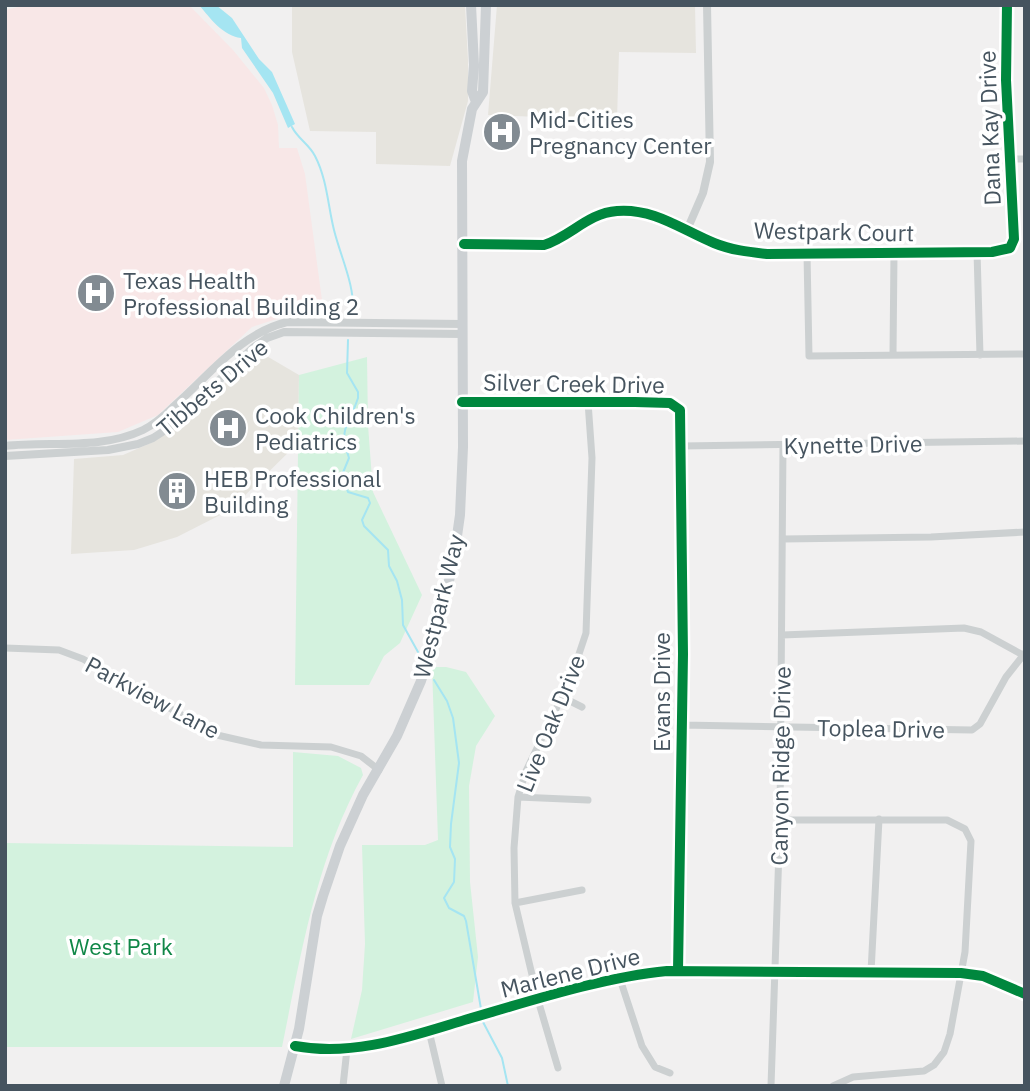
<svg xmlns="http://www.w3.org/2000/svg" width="1030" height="1091" font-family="'IBM Plex Sans',sans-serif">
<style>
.commercial{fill:#e6e4de}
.medical{fill:#f8e7e7}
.green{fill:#d3f2de}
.water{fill:#a5e5f2}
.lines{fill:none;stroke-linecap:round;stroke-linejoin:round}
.stream{stroke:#a5e5f2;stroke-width:2}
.minor{stroke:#ccd0d1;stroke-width:7}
.tertiary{stroke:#ccd0d1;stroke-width:8}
.secondary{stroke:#ccd0d3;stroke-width:10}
.cycleway-casing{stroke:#fff;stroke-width:15}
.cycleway{stroke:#00873e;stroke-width:10}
.labels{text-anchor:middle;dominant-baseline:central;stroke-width:7;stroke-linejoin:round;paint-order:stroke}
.poi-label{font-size:23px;fill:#46545f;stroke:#fff;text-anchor:start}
.street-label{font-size:23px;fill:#46545f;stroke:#fff}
.park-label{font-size:23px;fill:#108747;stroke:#fff}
</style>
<rect width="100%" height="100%" fill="#f1f0f0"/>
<path class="commercial" d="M292,5h173l3,55v41l-18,65 -74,-2v-32l-66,-1 -18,-79z
M497,5h198l1,48 -77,-1 -2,68 -129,-5z
M258,351l41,24 -1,68 -68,67 -53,27 -43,13 -63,4 3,-95 49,-4 30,-13 18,-12 39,-32z"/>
<path class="medical" d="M27,5h162l44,45 31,38 8,17 6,20 1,23h18l8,26 19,141 -38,1 -34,11 -94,88 -40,17 -113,8v-430z"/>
<path class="green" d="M367,357l1,68 5,67 49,103 -22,48 -16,13 -15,29h-74l4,-310z
M432,667h14l20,5 29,44 -19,30 -7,40 1,96 8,75 -5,45 -122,37 11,-49 3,-46 -3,-99h63l13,-5z
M293,752l45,4 23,12 2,7c-47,85 -62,179 -81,272h-277v-204l288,4z"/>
<path class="water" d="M199,5h17l16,13 27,41 13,13 23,52 -7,4 -15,-35 -31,-45 -1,-10c-18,-2 -31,-20 -42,-33z"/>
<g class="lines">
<path class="stream" d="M292,127c6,12 17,17 23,29 12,23 13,50 19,74 7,28 21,55 19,84
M348,340l-1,33 11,19v6c-9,28 -20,28 -9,60l-7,17 6,17 20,6 2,5 -8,17 2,6 24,24 1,16 8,15 5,19 1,25 15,27
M434,680l13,21 6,17 6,45 -8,61 -1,23 5,12 -1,23 -10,16 5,10 15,8 2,5 15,88
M483,1022l19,36 6,28"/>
<path class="minor" d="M1010,159h15
M977,252l3,103
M807,254l2,102 216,-2
M893,355l1,-102
M462,402h173l35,1 10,7 3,244 -5,317
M682,446l343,-5
M783,539l148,-2 94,-5
M782,635l182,-7 17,4 42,23
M5,648l54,2 24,9 134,76 44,10 70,2 30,9 18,14
M562,697l20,10
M682,725l290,5 8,-6 26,-47 19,-24
M518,797l70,3
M780,820h167l18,9 6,12 -6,111 -15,82 -6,18 -10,13 -10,6 -71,6 -20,9
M515,903l67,-13
M871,972l8,-153
M620,979l22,67 13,21 15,6
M429,1031l13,55
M558,1068l-20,-68 -23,-97 -1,-55 4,-51 8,-26 45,-93 15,-45 6,-175 -4,-56
M343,1086l4,-37
M771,1086l9,-266 3,-375"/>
<path class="tertiary" d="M687,230l16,-37 7,-31 -3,-157
M464,244l80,1c26,-8 44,-32 73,-34 37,-3 65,19 97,32 17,7 35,9 53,11l225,-2 18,-4 4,-9 -8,-159 1,-75
M5,446c45,-5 96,4 138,-16 12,-6 21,-14 30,-23 36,-31 66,-73 114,-85l176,2
M5,456l103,-6 30,-6 15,-6 17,-11 84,-80 13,-9 17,-6 178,2
M295,1046c60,11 116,-10 173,-27 62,-18 136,-42 199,-48l294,2 22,3 42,18"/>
<path class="secondary" d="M471,5l3,60 -2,26 4,11
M284,1086l15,-57 18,-113 6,-20 17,-50 23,-51 34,-59 24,-55 13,-38 19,-79 7,-49 3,-68 -1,-286 10,-52 11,-17 3,-87"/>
<defs>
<path id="cycleway" d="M464,244l80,1c26,-8 44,-32 73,-34 37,-3 65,19 97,32 17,7 35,9 53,11l225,-2 18,-4 4,-9 -8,-159 1,-75
M462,402h173l35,1 10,7 3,244 -5,317
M295,1046c60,11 116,-10 173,-27 62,-18 136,-42 199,-48l294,2 22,3 42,18"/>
</defs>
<use href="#cycleway" class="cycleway-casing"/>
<use href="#cycleway" class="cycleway"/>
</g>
<defs>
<symbol id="hospital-disc" viewBox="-11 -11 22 22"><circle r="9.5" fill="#828b92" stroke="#fff"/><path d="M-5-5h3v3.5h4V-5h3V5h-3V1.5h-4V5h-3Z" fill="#fff"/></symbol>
<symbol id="building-disc" viewBox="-11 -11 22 22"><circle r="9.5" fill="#828b92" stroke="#fff"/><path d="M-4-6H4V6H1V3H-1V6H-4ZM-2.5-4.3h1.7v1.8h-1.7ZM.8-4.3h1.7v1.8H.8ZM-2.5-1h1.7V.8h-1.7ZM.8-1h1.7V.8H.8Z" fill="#fff"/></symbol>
</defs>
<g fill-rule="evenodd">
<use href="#hospital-disc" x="480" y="110" width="44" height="44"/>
<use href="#hospital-disc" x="74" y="271" width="44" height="44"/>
<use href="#hospital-disc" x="206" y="406" width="44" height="44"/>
<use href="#building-disc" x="155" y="469" width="44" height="44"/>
</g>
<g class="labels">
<g class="poi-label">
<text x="529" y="119">Mid-Cities<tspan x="529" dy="26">Pregnancy Center</tspan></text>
<text x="123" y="280">Texas Health<tspan x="123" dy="26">Professional Building 2</tspan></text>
<text x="255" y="415">Cook Children's<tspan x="255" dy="26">Pediatrics</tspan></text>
<text x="204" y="478">HEB Professional<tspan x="204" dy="26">Building</tspan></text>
</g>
<g class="street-label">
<text transform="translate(989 128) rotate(-92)">Dana Kay Drive</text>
<text transform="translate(834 231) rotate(1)">Westpark Court</text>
<text transform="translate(574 383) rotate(1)">Silver Creek Drive</text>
<text transform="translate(212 387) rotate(-40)">Tibbets Drive</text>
<text transform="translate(853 444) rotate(-1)">Kynette Drive</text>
<text transform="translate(438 606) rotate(-76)">Westpark Way</text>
<text transform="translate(661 692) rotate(-90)">Evans Drive</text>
<text transform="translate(153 697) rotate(28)">Parkview Lane</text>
<text transform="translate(550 723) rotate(-68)">Live Oak Drive</text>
<text transform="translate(881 728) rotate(1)">Toplea Drive</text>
<text transform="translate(780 766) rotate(-89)">Canyon Ridge Drive</text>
<text transform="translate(570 972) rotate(-14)">Marlene Drive</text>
</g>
<g class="park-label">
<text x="121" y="946">West Park</text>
</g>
</g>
<rect width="1030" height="1091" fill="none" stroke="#46545f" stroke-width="14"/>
</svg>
